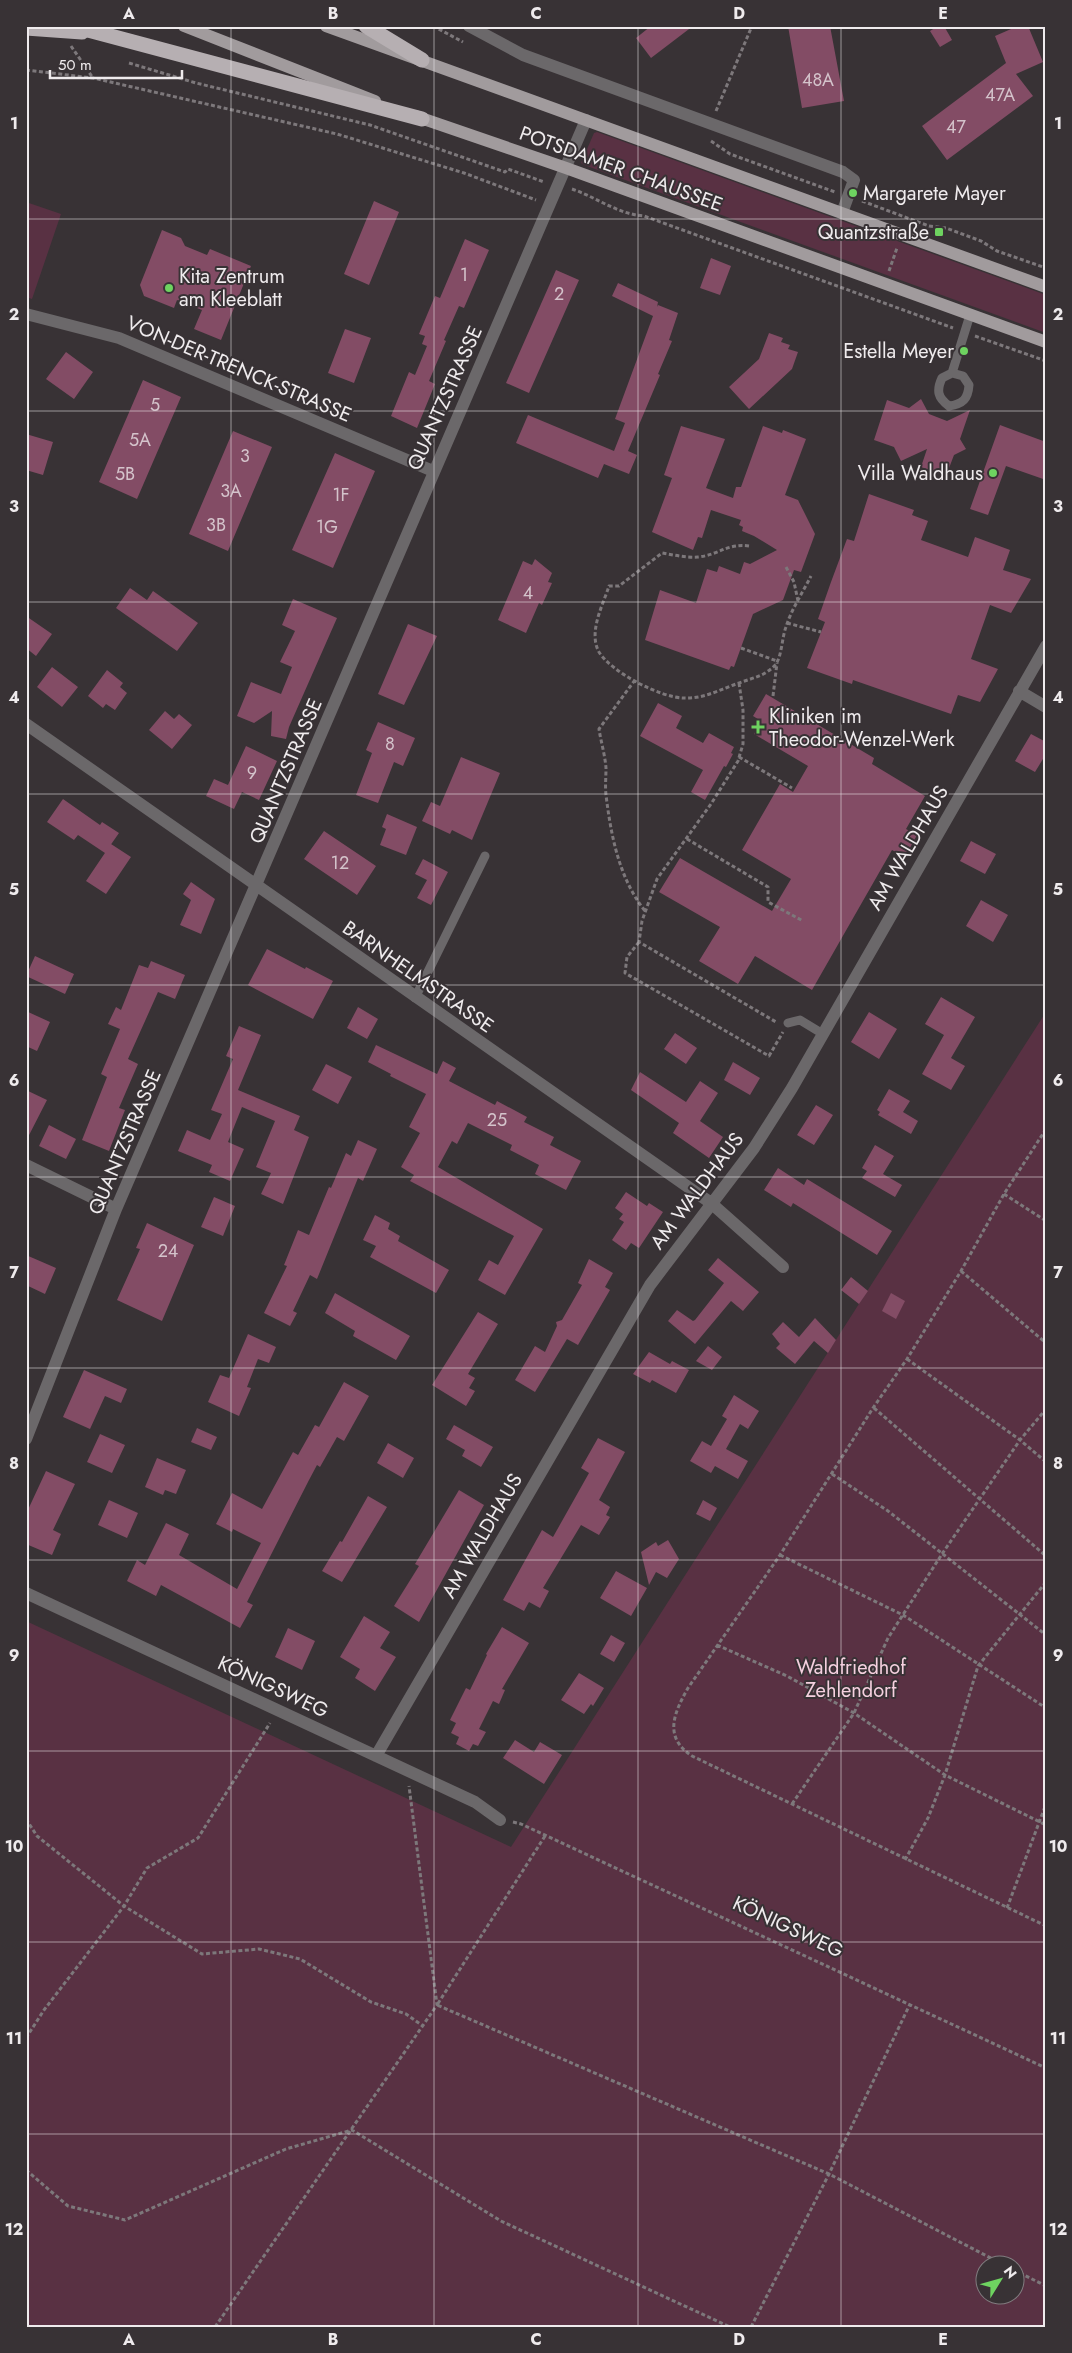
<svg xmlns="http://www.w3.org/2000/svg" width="1072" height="2353" font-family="Jost,sans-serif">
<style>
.green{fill:#593143;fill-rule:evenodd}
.building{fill:#834c65}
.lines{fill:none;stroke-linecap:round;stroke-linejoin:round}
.path{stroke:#7d787b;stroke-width:3;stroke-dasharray:4 2.5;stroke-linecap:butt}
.service{stroke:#6b686a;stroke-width:9}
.minor{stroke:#6b686a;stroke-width:12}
.primary{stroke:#a19b9d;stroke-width:12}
.motorway{stroke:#b6afb2;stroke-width:15}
.grid{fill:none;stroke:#efebed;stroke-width:1;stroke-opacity:0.55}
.poi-dot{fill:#6ed360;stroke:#383235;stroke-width:2}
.labels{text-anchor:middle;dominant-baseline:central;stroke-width:4;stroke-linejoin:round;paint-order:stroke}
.number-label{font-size:18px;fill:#d4c3cb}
.street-label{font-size:20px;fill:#efebed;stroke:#383235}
.poi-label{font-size:20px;fill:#efebed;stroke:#383235;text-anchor:start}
.park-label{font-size:20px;fill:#f5d0df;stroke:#383235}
.neatline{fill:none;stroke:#efebed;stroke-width:2}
.grid-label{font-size:16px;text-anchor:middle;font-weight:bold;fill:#efebed}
</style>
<rect width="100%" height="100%" fill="#383235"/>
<path class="green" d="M597,132l449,163v38l-462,-168 -3,-2 13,-30z
M26,202l35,12 -29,85 -6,-2z
M1046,1012v1315h-1020v-706l485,226zM984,2266h30v30h-30z"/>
<path class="building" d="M651,26h42l-42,32 -15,-20z
M788,26h42l14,75 -42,7z
M938,26h6l8,14 -12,7 -10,-16z
M1018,26h10l15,36 -27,12 17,22 -86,64 -25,-34 84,-63 -11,-27z
M374,201l25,11 -30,73 -25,-11z
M162,230l19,8 4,8 22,9 3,-6 41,17 -30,74 -27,-11 8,-19 -25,-10 -3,8 -30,-12 -4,-11z
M465,239l24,11 -25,58 -5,-2 -15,34 2,1 -17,40 6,3 -18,44 -26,-12 18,-44 6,3 12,-29 -5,-2 3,-8 -6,-2 16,-38 5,2z
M711,258l20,8 -11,29 -20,-7z
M556,270l23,10 -50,113 -23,-10z
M618,283l40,19 -1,5 1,-2 20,8 -9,27 3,1 -14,33 2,1 -32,76 9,4 -8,19 -25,-10 -6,14 -82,-35 12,-28 86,36 11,-28 -10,-4 38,-103 -41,-20z
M345,329l26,9 -17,45 -26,-10z
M769,333l14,5 -2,4 9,3 -2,4 10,3 -6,17 -43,40 -20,-22 30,-28z
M66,352l27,20 -19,27 -28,-20z
M143,380l38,17 -44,102 -38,-17z
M921,399l8,15 18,7 23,-11 -10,29 6,10 -12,6 -8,21 -25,-9 6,-18 -26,12 -7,-14 -20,-7 13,-40 22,8z
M1000,425l46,17v38l-40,-14 -18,49 -18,-6z
M681,426l44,13 -19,49 27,10 3,-11h5l22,-61 19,7 1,-3 23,9 -21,56 13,5 17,34 -14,38 -7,-2 -11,30 -30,14 -19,53 -3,-1 -2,4 -84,-30 15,-50 36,13 11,-34 10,3 2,-6 21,8 4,-12 6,2 27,-14 -23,-14 -12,-5 1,-4 -4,-2 2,-5 -30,-10 -9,28 -4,-1 -5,13 -41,-18 20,-54 -8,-3z
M233,431l39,16 -44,104 -39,-17z
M26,434l27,8 -10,33 -17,-5z
M335,453l40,18 -42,97 -41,-18z
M869,494l45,16 -2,5 16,6 -7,19 47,17 7,-20 35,13 -7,20 28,9 -20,34 -21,-8 -19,54 27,10 -18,33 -22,-7 -7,19 -98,-34 -1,4 -45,-16 18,-46 -7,-3 13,-37 16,-43 7,2z
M535,559l17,14 -4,9 4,1 -10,22 -3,-2 -13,30 -28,-13 25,-59 9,4z
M130,588l17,12 6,-9 45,32 -21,28 -61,-43z
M293,599l44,19 -48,109 -3,12 -15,-3 1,-25 -18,12 -17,-7 14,-34 30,12 11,-27 -12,-5 15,-31 -13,-6z
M26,616l26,18 -16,22 -10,-8z
M408,624l29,12 -33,69 -26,-11z
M52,667l26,20 -16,20 -25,-20z
M107,670l16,13 -3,4 7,6 -12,17 -9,-6 -3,4 -15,-12z
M766,694l108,64 -2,6 53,32 -19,33 11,6 -12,22 -13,-7 -80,140 -57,-34 -17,28 -39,-23 21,-34 -61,-35 21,-34 92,53 19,-32 -49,-29 38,-66 13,8 15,-26 -54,-32 7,-13 -8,-5z
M658,703l24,13 -6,12 27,15 6,-10 25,14 -3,6 2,1 -7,13 -2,-1 -19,34 -14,-8 12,-22 -63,-34z
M165,711l9,8 5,-5 13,11 -20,24 -23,-19z
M378,722l37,16 -12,28 -9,-4 -16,41 -22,-8 16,-42 -6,-3z
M1031,734l15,8v12l-11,18 -20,-11z
M246,746l31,15 -18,39 -17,-8 -8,17 -28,-13 8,-17 14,6z
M461,757l39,16 -28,67 -20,-10 -2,4 -28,-13 9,-19 9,4z
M63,799l37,26 2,-3 17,11 -14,20 -27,-18 -4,5 -27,-18z
M387,814l30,13 -11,28 -26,-10 6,-16 -4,-2z
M324,831l52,35 -19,29 -53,-36z
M971,841l25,13 -11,20 -25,-13z
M111,844l20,13 -25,37 -20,-13z
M423,859l25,13 -17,33 -14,-7 10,-18 -12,-6z
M191,882l24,17 -14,35 -21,-9 11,-25 -8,-6z
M981,900l27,15 -15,27 -27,-16z
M267,949l38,20 1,-2 27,14 -20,38 -65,-34z
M35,956l39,18 -9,20 -39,-18z
M151,961l34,14 -10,24 -17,-7 -30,67 10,5 -19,44 6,2 -16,41 -27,-11 25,-63 -6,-3 19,-45 -12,-5 8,-17 5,3 18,-45 9,3z
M941,997l34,20 -24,41 14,8 -14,24 -29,-16 22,-39 -19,-11z
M358,1007l20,12 -11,20 -20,-11z
M26,1011l24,11 -13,29 -11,-5z
M869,1012l28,17 -18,30 -28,-17z
M239,1026l22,9 -23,55 62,26 -6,14 15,7 -26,67 -22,-10 10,-21 -15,-6 19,-46 -33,-14 -14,35 16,7 -14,32 -21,-9 3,-7 -34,-14 9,-21 23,10 12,-26 -11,-4 22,-51 -7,-3z
M675,1033l22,15 -11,16 -22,-15z
M376,1045l61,29 6,-13 13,7 -7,13 46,24 2,-4 30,16 -3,5 30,15 -4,8 31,16 -15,29 -31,-16 4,-9 -29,-15 2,-5 -44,-22 -11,21 -5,-3 -14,26 105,62 -38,66 -27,-15 11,-20 9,5 16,-29 -104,-55 4,-6 -13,-8 19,-34 -11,-6 17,-33 -36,-18 1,-2 -23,-12z
M733,1062l27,16 -10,17 -26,-15z
M326,1064l26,13 -14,27 -26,-14z
M640,1072l46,30 14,-21 18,12 -18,28 23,16 -14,21 -36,-25 6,-10 -48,-33z
M889,1089l21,12 -7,11 15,9 -7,13 -33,-19 2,-3 -3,-2z
M26,1090l21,10 -21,41z
M816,1105l17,10 -19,30 -17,-10z
M49,1125l27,14 -10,20 -27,-13z
M358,1140l19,9 -14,32 -5,-3 -41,101 -7,-4 -17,36 4,2 -7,13 -26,-13 23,-47 -3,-1 14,-35 11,5 20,-48 2,1 15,-35 5,3z
M875,1145l19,11 -11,18 19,11 -7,12 -33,-19 5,-7 -5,-3z
M778,1168l26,17 3,-6 85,52 -15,24 -84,-52 -2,4 -27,-17z
M626,1192l21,14 2,-3 14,9 -24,36 -8,-5 -5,7 -14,-10 12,-18 -5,-3 4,-5 -8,-6z
M214,1197l21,9 -12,30 -22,-9z
M375,1215l15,8 -2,6 12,7 -2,5 51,29 -13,23 -66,-36 6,-11 -13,-6z
M147,1223l47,22 -32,76 -45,-21 23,-51 -4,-1z
M26,1255l30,13 -11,26 -19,-9z
M718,1258l41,34 -16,19 -12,-10 -36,43 -27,-23 9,-11 16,11 2,-1 29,-37 -16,-13z
M589,1259l24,14 -8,14 5,3 -32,55 -11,-6 -32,53 -20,-12 20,-34 10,6 12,-26 -1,-4 6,-2 20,-35 -4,-2z
M851,1277l17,14 -9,13 -18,-14z
M335,1293l75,43 -14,24 -43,-24 2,-5 -30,-18z
M891,1293l14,8 -9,18 -14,-8z
M478,1312l20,12 -30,50 7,4 -6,10 6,3 -9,15 -34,-21z
M815,1318l21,22 -8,13 -14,-12 -19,23 -19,-16 4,-4 -8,-10 11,-12 16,15z
M248,1334l28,13 -7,16 -11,-4 -11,28 4,1 -12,28 -31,-14 12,-27 9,3z
M708,1346l14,11 -10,13 -16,-9z
M649,1352l21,12 2,-3 17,9 -13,23 -24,-13 -2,3 -17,-9z
M84,1370l43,19 -6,14 -16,-7 -15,33 -27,-12z
M344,1382l25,14 -25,45 -7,-4 -17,30 -3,-2 -8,15 -62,122 6,3 -13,23 -79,-43 -5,11 -29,-15 10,-21 8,5 21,-42 23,11 -10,21 58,34 24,-46 -28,-14 -1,3 -16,-8 16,-31 30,16 31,-57 5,3 17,-30 4,2z
M734,1395l25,16 -11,18 -8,-5 -14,25 22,12 -10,18 -23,-13 -4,7 -21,-12 12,-20 9,5 16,-27 -5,-3z
M454,1425l39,22 -12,20 -19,-11 3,-6 -19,-11z
M197,1428l20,9 -6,13 -20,-8z
M100,1434l25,11 -13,28 -25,-11z
M598,1438l27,14 -26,48 11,7 -4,8 4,2 -11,18 -18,-10 -38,63 6,3 -9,17 -11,-6 -5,9 -21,-11 39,-70 11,7 36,-64 -8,-5z
M388,1443l26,15 -11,20 -26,-15z
M157,1458l29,12 -10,24 -11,-4 -2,5 -18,-8z
M46,1471l29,13 -22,46 8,4 -9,21 -26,-11v-30z
M459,1490l25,15 -65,117 -25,-16 25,-40 -4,-2z
M368,1496l19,11 -45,75 -20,-11 18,-30 2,1z
M109,1500l29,13 -11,25 -29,-13z
M703,1500l14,8 -7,13 -14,-7z
M668,1540l11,19 -12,19 -11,-6 -7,13 -8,-33 15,-10 2,4z
M616,1571l31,17 -16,28 -31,-18z
M364,1616l26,16 -10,16 16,9 -21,34 -20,-13 5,-9 -20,-12z
M502,1627l27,16 -27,46 3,1 -6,14 -6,-3 -14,28 7,3 -8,14 -5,-2 -4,7 -13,-7 3,-7 -8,-4 5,-10 -6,-3 16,-32 4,2 17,-35 -1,-1z
M288,1628l27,13 -13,29 -27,-13z
M611,1635l14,8 -11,19 -14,-8z
M579,1673l25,15 -11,18 -2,-2 -7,10 -23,-14z
M515,1740l19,12 6,-10 22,13 -18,29 -41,-26z"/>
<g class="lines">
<path class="path" d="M433,26l30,16
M71,46l22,32
M129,63l67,20 174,42 135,47 3,-3 36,13
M26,70l67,8 244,56 127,39 72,27
M716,111l36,-85
M711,141l19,13 105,38
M572,189c24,8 45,25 72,27l309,112
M862,201l67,25 17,2 35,13 16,10 49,17
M889,271l8,-23
M975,336l71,25
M749,546c-22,-3 -30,9 -51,11 -11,1 -24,-2 -36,-4l-43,33h-10c-6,19 -21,46 -10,66 12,20 62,46 85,46 20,1 37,-9 55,-15 13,-5 27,-7 37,-19 6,-9 6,-27 10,-37 5,-17 17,-35 25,-51
M786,567l8,15 4,19
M787,623l34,9
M741,648l36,13
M635,680l-36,49c2,13 6,26 7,39 0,9 -1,18 0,27 5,41 13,83 39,116
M739,683l4,27v34l-5,17 -27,43 -54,75 -15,42 -3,21 137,80
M773,696l4,-33
M739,757l53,31
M687,839l81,48v15l35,19
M639,942l-12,15 -2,16 144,83 14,-24
M1046,1129l-42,65 -43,77 -54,88 -34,49 -93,147 -92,133c-14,25 -25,49 4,68l354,170
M1004,1194l42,27
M961,1271l85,72
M907,1359l113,81 26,22
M874,1408l172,148
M832,1474l56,37 158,124
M780,1555l123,60 143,93
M717,1645l70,31 67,37 91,62 101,50
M792,1804l62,-91 34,-75 54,-84 78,-114 26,-31
M26,1819l11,17 87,70 78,48 57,-5 41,10 71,43 35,12 17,12
M513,1822l8,2 525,244
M545,1836l-108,169 392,169 177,92
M905,1860l23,-42 17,-43 33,-109 68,-84
M1007,1908l39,-104
M26,2038l18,-28 80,-104 23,-38 51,-30 72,-115
M26,2170l42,36 57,14 161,-71 66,-19 149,91 229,106
M1014,2270l32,16
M215,2327l222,-322 -28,-219
M751,2327l78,-153 81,-170"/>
<path class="service" d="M952,373l11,3 6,9c-1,14 -6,19 -20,21 -11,-8 -13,-15 -7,-28l10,-5 18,-58
M415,998l70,-142
M788,1023l12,-3 23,14"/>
<path class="minor" d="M469,26l54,29 320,117 11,8 -12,33
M26,314l93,24 314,133
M1019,691l27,16
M26,724l685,479 72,64
M26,1165l90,44
M26,1439l90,-230 470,-1089
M26,1593l449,209 25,18
M376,1756l274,-471 104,-137 38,-60 254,-442"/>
<path class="primary" d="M184,26l191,75
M326,26l720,261
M415,116l151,52 480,174"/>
<path class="motorway" d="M73,26l349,93
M366,26l56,34
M26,28l56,4"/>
</g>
<path class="grid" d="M231,26v2301M434,26v2301M638,26v2301M841,26v2301M26,219h1020M26,411h1020M26,602h1020M26,794h1020M26,985h1020M26,1177h1020M26,1368h1020M26,1560h1020M26,1751h1020M26,1942h1020M26,2134h1020"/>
<g class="poi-dot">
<circle cx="853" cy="193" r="5"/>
<rect x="934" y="227" width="10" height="10" rx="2.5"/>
<circle cx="169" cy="288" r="5"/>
<circle cx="964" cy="351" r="5"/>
<circle cx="993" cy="473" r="5"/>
<path d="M755.5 719.5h5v5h5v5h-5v5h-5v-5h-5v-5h5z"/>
</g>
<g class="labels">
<g class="number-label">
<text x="818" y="80">48A</text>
<text x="1000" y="95">47A</text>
<text x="956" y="127">47</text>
<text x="464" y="275">1</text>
<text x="559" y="294">2</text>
<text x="155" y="405">5</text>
<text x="140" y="440">5A</text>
<text x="245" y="456">3</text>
<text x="125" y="474">5B</text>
<text x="231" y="491">3A</text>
<text x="341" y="495">1F</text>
<text x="216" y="525">3B</text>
<text x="327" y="527">1G</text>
<text x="528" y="593">4</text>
<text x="390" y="744">8</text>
<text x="252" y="773">9</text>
<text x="340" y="863">12</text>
<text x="497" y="1120">25</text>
<text x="168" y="1251">24</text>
</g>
<g class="street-label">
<text transform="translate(621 169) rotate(20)">POTSDAMER CHAUSSEE</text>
<text transform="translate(239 369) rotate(23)">VON-DER-TRENCK-STRASSE</text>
<text transform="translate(445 398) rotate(-66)">QUANTZSTRASSE</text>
<text transform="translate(286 771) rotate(-67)">QUANTZSTRASSE</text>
<text transform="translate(908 848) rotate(-60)">AM WALDHAUS</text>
<text transform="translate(418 977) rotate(35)">BARNHELMSTRASSE</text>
<text transform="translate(125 1142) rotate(-67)">QUANTZSTRASSE</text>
<text transform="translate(697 1191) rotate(-53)">AM WALDHAUS</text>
<text transform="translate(482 1536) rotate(-60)">AM WALDHAUS</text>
<text transform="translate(273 1687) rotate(25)">KÖNIGSWEG</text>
<text transform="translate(788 1927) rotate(25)">KÖNIGSWEG</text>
</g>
<g class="poi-label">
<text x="863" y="193">Margarete Mayer</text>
<text x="929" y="232" text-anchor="end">Quantzstraße</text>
<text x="179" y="276">Kita Zentrum<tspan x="179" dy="23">am Kleeblatt</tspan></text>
<text x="954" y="351" text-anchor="end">Estella Meyer</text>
<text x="983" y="473" text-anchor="end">Villa Waldhaus</text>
<text x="769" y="716">Kliniken im<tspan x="769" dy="23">Theodor-Wenzel-Werk</tspan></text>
</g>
<g class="park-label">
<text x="851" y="1667">Waldfriedhof<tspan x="851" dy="23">Zehlendorf</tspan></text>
</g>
</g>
<rect width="1072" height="2353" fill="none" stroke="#383235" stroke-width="55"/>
<g transform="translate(1000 2280) rotate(53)"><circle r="24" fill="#383235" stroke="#817c7f"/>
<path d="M0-4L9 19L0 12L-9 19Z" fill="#6ed360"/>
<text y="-8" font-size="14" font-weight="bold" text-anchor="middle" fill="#efebed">N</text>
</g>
<path d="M50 70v8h132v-8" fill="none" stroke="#efebed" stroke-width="2.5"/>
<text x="58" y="70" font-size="15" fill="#efebed" stroke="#383235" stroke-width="4" paint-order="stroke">50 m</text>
<rect x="28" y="28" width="1016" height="2298" class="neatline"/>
<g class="grid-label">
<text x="129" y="19">A</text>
<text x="333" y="19">B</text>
<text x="536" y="19">C</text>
<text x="739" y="19">D</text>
<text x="943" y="19">E</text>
<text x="14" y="129">1</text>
<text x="1058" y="129">1</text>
<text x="14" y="320">2</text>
<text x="1058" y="320">2</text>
<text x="14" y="512">3</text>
<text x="1058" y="512">3</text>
<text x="14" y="703">4</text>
<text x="1058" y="703">4</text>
<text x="14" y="895">5</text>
<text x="1058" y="895">5</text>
<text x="14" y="1086">6</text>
<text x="1058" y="1086">6</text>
<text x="14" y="1278">7</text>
<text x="1058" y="1278">7</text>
<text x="14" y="1469">8</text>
<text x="1058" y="1469">8</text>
<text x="14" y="1661">9</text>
<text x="1058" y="1661">9</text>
<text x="14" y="1852">10</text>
<text x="1058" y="1852">10</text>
<text x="14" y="2044">11</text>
<text x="1058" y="2044">11</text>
<text x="14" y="2235">12</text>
<text x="1058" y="2235">12</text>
<text x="129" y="2345">A</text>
<text x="333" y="2345">B</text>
<text x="536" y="2345">C</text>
<text x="739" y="2345">D</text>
<text x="943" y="2345">E</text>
</g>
</svg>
